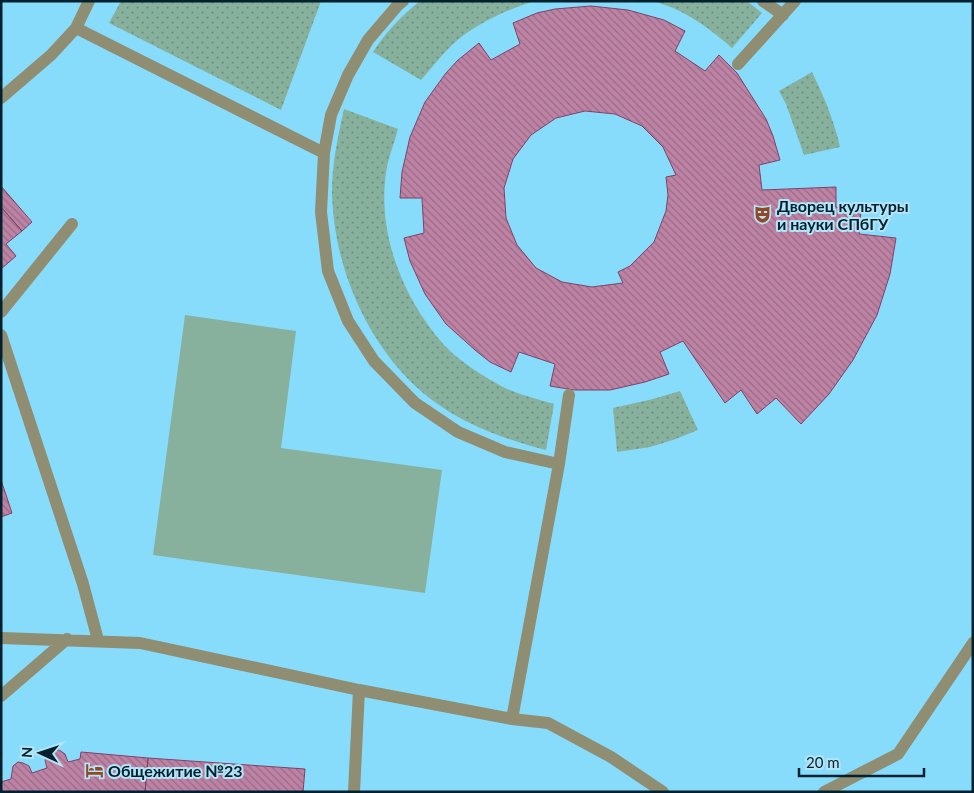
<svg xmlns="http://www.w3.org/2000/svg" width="974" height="793" font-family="Lato,sans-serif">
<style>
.grass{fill:url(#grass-dots)}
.pitch{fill:#87b19d}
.building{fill:url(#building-back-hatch);stroke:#7e4266;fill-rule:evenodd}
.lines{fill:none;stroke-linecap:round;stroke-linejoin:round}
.service{stroke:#8f8d72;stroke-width:12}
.labels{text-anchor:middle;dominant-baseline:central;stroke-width:4;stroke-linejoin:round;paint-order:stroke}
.poi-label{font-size:16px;font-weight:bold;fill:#00212d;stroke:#b4e4f7;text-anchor:start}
</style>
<defs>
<pattern id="grass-dots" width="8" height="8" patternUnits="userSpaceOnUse" patternTransform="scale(1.25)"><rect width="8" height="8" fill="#87b19d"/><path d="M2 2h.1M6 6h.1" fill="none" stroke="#6c9080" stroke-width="1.8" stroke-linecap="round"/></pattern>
<pattern id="building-back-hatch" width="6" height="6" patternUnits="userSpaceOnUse" patternTransform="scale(1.25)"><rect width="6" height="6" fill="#be83a4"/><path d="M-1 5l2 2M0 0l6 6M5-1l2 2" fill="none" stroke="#986b86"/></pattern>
</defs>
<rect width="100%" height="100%" fill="#87dcfc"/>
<path class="grass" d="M121,1h200l-40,109 -172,-87z
M420,1h114c-30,10 -62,24 -85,47 -10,10 -19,22 -28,32l-48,-28c13,-20 28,-36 47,-51z
M652,1h95l15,12 -30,35c-24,-21 -48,-39 -80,-47z
M812,72c12,25 22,48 28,75l-36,8 -18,-51 -7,-13z
M344,109l54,20c-4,15 -10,29 -12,44 -9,62 18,127 58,172 16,17 39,31 59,42 16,8 34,12 51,17l-8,46c-40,-10 -81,-25 -114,-50 -62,-47 -99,-131 -100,-209 0,-27 6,-55 12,-82z
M680,391l18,39 -25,10 -23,7 -33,5 -4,-44 40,-9z"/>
<path class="pitch" d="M185,315l111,16 -15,117 161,22 -17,123 -272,-38z"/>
<path class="building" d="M591,6l37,4 36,10 21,11 -10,20 30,20 14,-16 18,18 29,46 7,17 7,24 -21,5 3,25 74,-3v20l25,2 -2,25 37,4 -6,36 -13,41 -24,45 -24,34 -28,30 -25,-26 -19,16 -16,-24 -16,13 -42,-62 -23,11 9,22 -24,8 -35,8h-36l-24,-4 5,-22 -36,-12 -8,20 -21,-10 -15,-12 -29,-26 -21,-30 -15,-33 -6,-23 20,-5 -2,-35h-22l2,-26 8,-35 15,-35 21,-29 12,-13 21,-17 12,17 29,-16 -7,-21 24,-10 18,-4zM585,111l30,3 27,12 21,21 13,28 -10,2 2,18 -2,16 -12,31 -24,24 -12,6 5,11 -31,4 -30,-5 -26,-14 -19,-23 -11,-27 -2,-30 9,-29 18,-24 25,-17z
M1,186l31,36 -10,9 -21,-24z
M1,207l21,24 -16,13 10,12 -15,13z
M1,480l11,33 -11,4z
M59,750l6,4 3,8 12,-3 1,-7 67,6 -3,34h-144v-10l10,-3 2,-13 5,-4 5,1 6,3 3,7 15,-5 -2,-8 3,-6 4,-3z
M148,758l157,11 -2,23h-158z"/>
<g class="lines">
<path class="service" d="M403,1l-6,5 -29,34 -20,35 -17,40 -7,38 -3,59 7,59 20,50 26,40 41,42 43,29 47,20 54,12
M763,1l20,14
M76,28l248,125
M738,64l57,-63
M1,98l50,-43 25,-27 13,-27
M1,312l71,-88
M1,335l82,249 15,56
M1,638l139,5 219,47 153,29 36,4 63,34 52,35
M1,696l66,-57
M512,719l47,-255 10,-69
M354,792l5,-102
M824,792l74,-38 75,-111"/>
</g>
<defs>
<symbol id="theatre-bare" viewBox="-9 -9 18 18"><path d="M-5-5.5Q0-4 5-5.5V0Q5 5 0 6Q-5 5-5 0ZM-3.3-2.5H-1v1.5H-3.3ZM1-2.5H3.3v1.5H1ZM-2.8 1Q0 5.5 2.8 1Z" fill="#904826" stroke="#b4e4f7" stroke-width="2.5" paint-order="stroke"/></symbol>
<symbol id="hotel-bare" viewBox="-9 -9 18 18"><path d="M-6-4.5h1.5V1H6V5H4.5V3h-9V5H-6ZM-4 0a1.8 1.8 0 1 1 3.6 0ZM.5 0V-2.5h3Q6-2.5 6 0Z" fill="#904826" stroke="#b4e4f7" stroke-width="2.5" paint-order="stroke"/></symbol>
</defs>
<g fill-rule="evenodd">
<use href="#theatre-bare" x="750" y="202" width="25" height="25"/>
<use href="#hotel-bare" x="82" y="758" width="25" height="25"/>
</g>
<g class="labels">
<g class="poi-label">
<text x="777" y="205">Дворец культуры<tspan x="777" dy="18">и науки СПбГУ</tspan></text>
<text x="108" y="770">Общежитие №23</text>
</g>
</g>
<rect width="974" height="793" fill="none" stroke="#00212d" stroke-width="5"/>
<g transform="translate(40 753) rotate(273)" stroke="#b4e4f7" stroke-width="4" paint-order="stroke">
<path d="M0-4L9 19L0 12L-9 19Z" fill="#00212d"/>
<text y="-8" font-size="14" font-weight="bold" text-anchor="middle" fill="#00212d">N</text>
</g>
<path d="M799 768v8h125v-8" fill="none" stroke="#00212d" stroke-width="2.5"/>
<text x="806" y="768" font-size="15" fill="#00212d" stroke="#b4e4f7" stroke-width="4" paint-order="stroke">20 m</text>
</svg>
